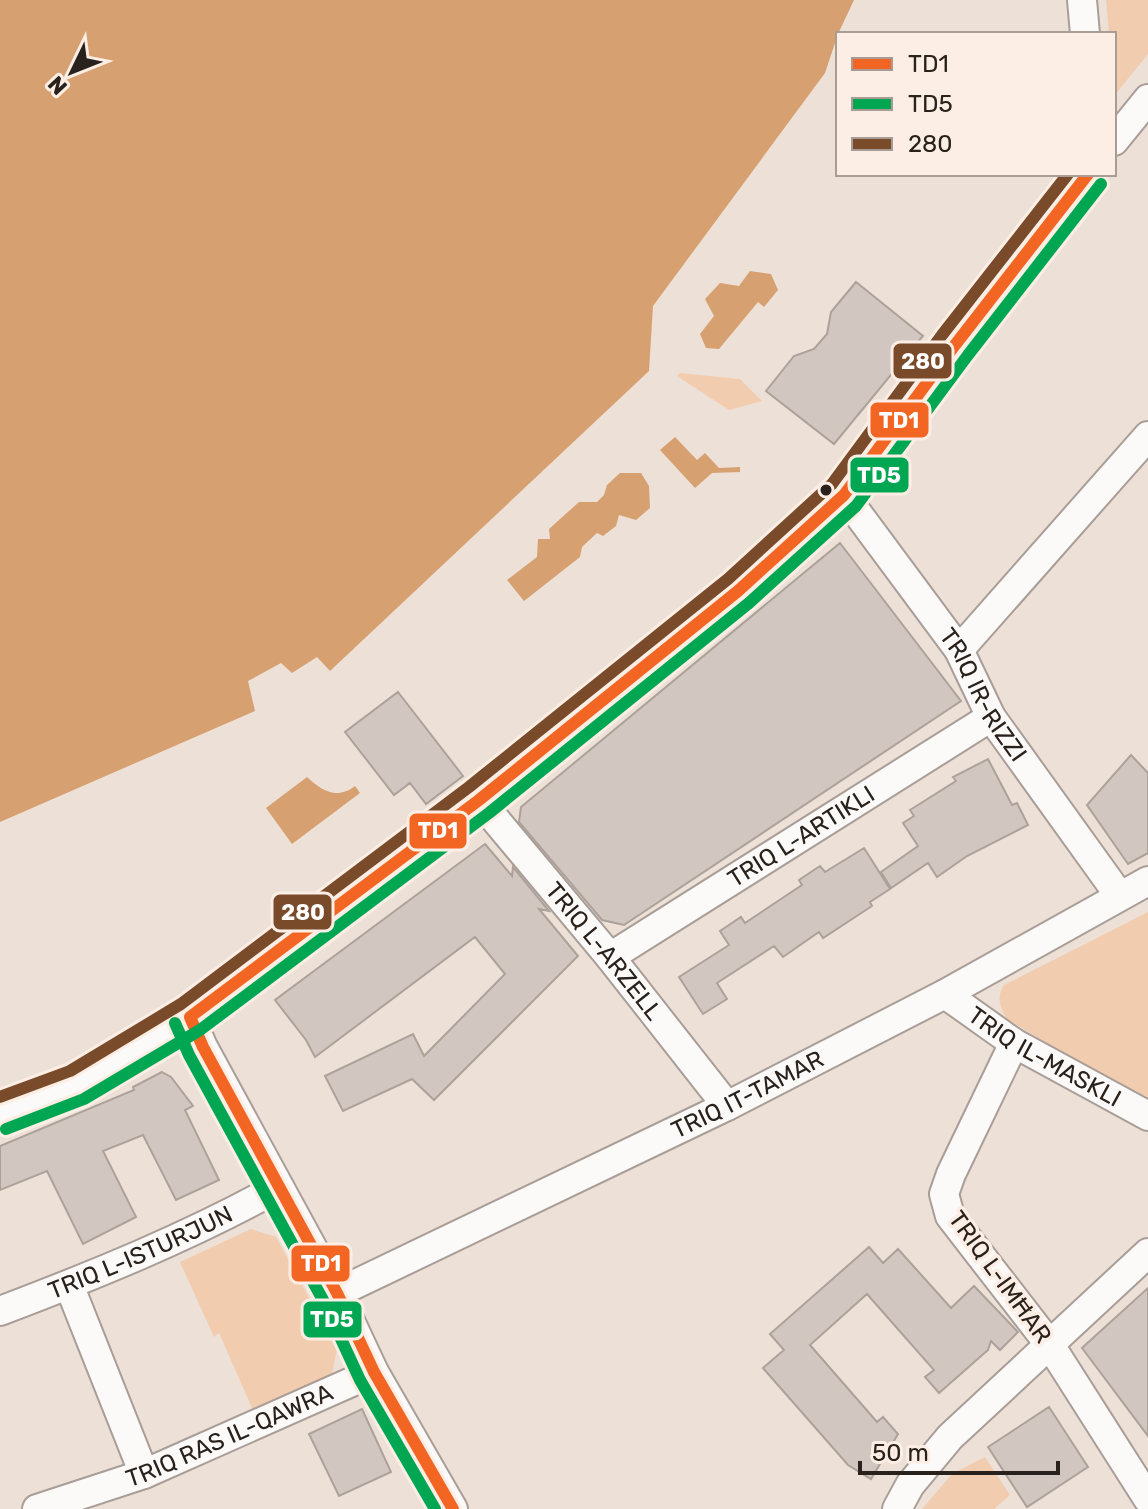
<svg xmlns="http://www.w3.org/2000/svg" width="1148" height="1509" font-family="Rubik,sans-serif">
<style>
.green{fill:#f2ccaf}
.water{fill:#d7a070}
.building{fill:#d2c7c0;stroke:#aca29a;stroke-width:2}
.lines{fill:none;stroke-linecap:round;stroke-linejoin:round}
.minor-casing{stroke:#a89e97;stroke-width:32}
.minor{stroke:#fcfaf9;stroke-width:28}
.bus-1-casing{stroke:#fceee4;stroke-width:18}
.bus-2-casing{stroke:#fceee4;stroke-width:18}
.bus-3-casing{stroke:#fceee4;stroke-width:18}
.bus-1{stroke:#f26522;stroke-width:12}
.bus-2{stroke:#00a651;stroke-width:12}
.bus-3{stroke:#7a4b2a;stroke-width:12}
.bus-dot{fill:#29211b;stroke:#fceee4;stroke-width:3}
.labels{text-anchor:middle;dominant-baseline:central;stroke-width:7;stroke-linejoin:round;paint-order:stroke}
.street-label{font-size:24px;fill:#29211b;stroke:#fceee4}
.line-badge{stroke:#fceee4;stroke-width:3}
.badge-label{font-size:22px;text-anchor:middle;font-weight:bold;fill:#fff}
</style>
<rect width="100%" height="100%" fill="#ede0d7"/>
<path class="green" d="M1106,0h42v54l-34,42v-62h-5z
M680,373l60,6 22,22 -33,9 -52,-34z
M1148,912v193l-142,-87c-6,-13 -10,-20 -2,-33z
M251,1229l25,8 61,112 -5,26 -79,35 -34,-77 -5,4 -34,-75z
M985,1457l25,38 -16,14h-72l30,-35z"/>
<path class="water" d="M0,0h854l-16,34 -13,39 -172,233 -4,65 -319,300 -13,-14 -25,16 -11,-10 -33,18 7,30 -255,111z
M750,271l21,3 7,16 -14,17 -6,-5 -39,47 -13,-1 -6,-14 14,-18 -9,-17 15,-16 19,3z
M675,437l22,23 8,-7 14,15 21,-1v5l-28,1 -17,15 -35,-38z
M620,473h21l8,13 1,22 -14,12 -17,-5 -3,11 -13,10 -6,-3 -15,14 -2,10 -56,44 -17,-21 30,-23 1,-18h12l-1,-10 30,-27h18l7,-7 3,-10z
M307,777c15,14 30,23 48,9l5,7 -68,51 -26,-36z"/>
<path class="building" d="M856,282l67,54 -89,108 -68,-53 28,-35 20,-7 13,-15 4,-22z
M840,543l121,158 -337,224 -22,-5 -83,-98 2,-15z
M398,692l65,84 -37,28 -16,-21 -16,12 -49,-63z
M1131,755l17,18v80l-20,11 -41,-59z
M988,759l24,46 5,-2 11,22 -61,31 -30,21 -9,-14 -37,25 -10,-16 37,-26 -15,-23 11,-7 -4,-6 46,-29 -3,-4z
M485,844l27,32 1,-9 36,44 -10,-2 39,47 -144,144 -22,-21 -69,32 -18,-35 88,-42 11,22 81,-82 -30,-37 -160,120 -9,-17 -31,-40z
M864,848l26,41 -20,13 2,4 -49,32 -4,-6 -36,25 -9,-11 -57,37 10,16 -24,15 -24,-37 50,-32 -9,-14 21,-14 4,6 57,-38 -3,-5 21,-14 5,6z
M162,1072l9,5 22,29 -8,4 34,70 -43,20 -33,-65 -40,16 33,66 -53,27 -36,-73 -47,19v-44l134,-56 -1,-3z
M869,1247l14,16 15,-14 53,59 23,-22 44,46 -18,18 -9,-9 -3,9 -49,43 -14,-16 9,-7 -67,-76 -57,51 67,77 6,-5 15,17 -27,45 -23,-14 -85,-97 21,-18 -14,-16z
M1148,1288v148l-66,-88z
M1049,1407l39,60 -61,40 -39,-60z
M362,1409l29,63 -52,24 -30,-62z"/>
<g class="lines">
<defs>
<g id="minor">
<path d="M1082,0l3,34"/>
<path d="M1114,141l34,-42"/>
<path id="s1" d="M844,495l115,155 32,67 128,178"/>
<path d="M959,650l189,-214"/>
<path id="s2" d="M479,800l131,157 117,149"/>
<path id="s3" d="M610,957l381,-240"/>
<path id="s4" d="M945,994l69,49 134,73"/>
<path d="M190,1017l13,30 134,246 37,79 79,137"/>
<path d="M1014,1043l-63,131 -7,20 6,22 100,129 98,154"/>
<path d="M0,1114l77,-29 113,-68 289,-217 259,-209 106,-96 111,-150 133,-171"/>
<path d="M69,1285l75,189"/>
<path id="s5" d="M337,1293l390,-187 218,-112 203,-113"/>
<path id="s6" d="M0,1311c95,-36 191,-75 279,-124"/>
<path id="s7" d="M37,1509l107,-35 230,-102"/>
<path d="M897,1509l13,-24 40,-48 198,-184"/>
</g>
</defs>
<use href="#minor" class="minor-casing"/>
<use href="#minor" class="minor"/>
<defs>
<path id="bus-1" d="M190,1017l289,-217 259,-209 106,-96 111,-150 133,-171
M190,1017l13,30 134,246 37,79 79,137"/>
<path id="bus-2" d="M175,1023l14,32 134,245 37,80 75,129
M6,1129l78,-30 116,-69 289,-217 260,-210 107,-97 112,-151 133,-171"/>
<path id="bus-3" d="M0,1097l70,-26 111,-67 288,-217 259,-208 104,-95 110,-149 126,-161"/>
</defs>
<use href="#bus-1" class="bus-1-casing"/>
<use href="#bus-2" class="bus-2-casing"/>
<use href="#bus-3" class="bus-3-casing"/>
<use href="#bus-1" class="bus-1"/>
<use href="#bus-2" class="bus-2"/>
<use href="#bus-3" class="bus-3"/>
</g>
<circle class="bus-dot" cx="826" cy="490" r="7"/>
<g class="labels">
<g class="street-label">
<text stroke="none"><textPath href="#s1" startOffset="244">TRIQ IR-RIZZI</textPath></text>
<text stroke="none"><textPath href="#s3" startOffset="226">TRIQ L-ARTIKLI</textPath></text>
<text stroke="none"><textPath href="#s2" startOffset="196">TRIQ L-ARZELL</textPath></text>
<text stroke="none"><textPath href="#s4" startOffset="118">TRIQ IL-MASKLI</textPath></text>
<text stroke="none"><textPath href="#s5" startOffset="456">TRIQ IT-TAMAR</textPath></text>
<text stroke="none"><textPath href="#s6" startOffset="152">TRIQ L-ISTURJUN</textPath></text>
<text transform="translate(1000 1277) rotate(54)">TRIQ L-IMĦAR</text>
<text stroke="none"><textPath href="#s7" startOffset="206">TRIQ RAS IL-QAWRA</textPath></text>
</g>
</g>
<g class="line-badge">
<rect x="892" y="342" width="61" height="38" rx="8" fill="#7a4b2a"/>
<rect x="869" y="401" width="61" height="38" rx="8" fill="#f26522"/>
<rect x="849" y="456" width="61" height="38" rx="8" fill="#00a651"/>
<rect x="408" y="812" width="60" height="38" rx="8" fill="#f26522"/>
<rect x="272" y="893" width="61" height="38" rx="8" fill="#7a4b2a"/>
<rect x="290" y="1244" width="61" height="39" rx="8" fill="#f26522"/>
<rect x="302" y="1300" width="61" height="39" rx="8" fill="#00a651"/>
</g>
<g class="badge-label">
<text x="923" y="369">280</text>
<text x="899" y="428">TD1</text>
<text x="879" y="483">TD5</text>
<text x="438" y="838">TD1</text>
<text x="303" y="920">280</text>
<text x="321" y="1271">TD1</text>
<text x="332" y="1327">TD5</text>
</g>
<rect x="836" y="32" width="280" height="144" fill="#fceee4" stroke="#a89c94" stroke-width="2"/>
<rect x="852" y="58" width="40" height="12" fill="#f26522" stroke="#a89c94" stroke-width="2"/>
<text x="908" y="72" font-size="24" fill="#29211b">TD1</text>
<rect x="852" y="98" width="40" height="12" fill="#00a651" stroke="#a89c94" stroke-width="2"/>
<text x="908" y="112" font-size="24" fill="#29211b">TD5</text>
<rect x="852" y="138" width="40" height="12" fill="#7a4b2a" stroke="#a89c94" stroke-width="2"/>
<text x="908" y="152" font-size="24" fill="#29211b">280</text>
<g transform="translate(72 72) rotate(227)" stroke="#fceee4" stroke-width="6" paint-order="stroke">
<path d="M0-6L14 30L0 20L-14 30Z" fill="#29211b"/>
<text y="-12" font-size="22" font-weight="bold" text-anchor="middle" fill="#29211b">N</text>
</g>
<path d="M860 1461v12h198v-12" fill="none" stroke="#29211b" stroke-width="4"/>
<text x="872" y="1461" font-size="24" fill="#29211b" stroke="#fceee4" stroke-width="6" paint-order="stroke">50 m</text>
</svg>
